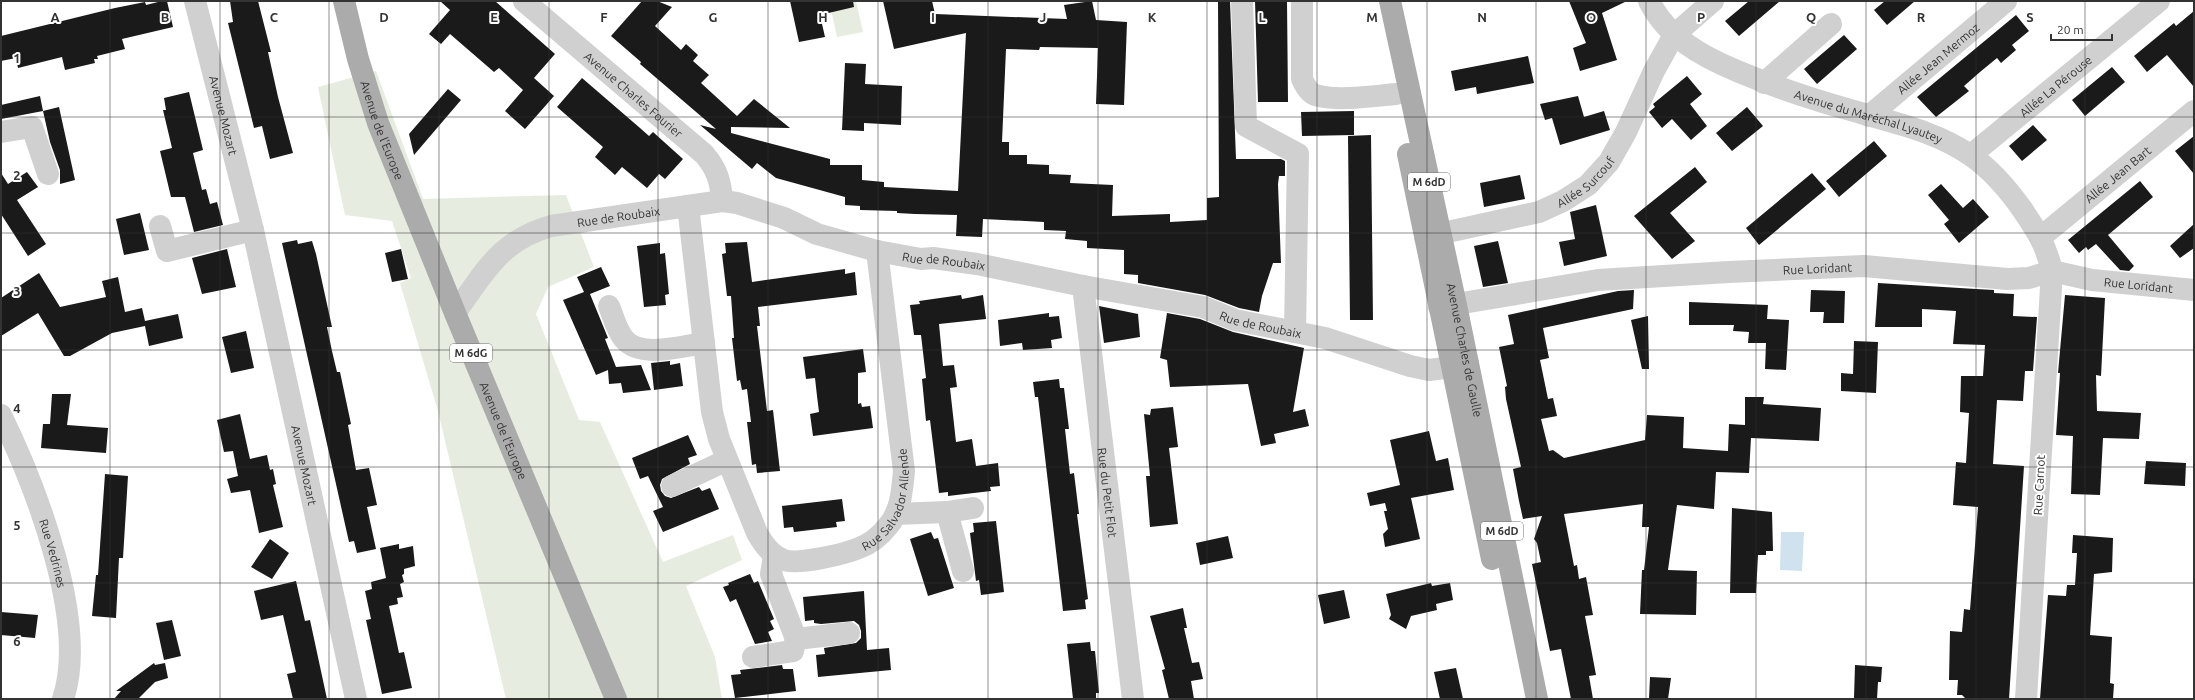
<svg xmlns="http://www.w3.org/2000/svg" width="2195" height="700" font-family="Ubuntu,sans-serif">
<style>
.green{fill:#e6ecdf}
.water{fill:#cfe2ee}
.building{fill:#1a1a1a}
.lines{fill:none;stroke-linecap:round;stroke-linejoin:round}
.minor{stroke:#d0d0d0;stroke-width:22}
.major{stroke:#ababab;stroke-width:22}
.grid{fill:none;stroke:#333;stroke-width:1;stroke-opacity:0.55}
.labels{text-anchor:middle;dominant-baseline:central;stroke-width:4;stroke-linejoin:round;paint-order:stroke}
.shield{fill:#fff;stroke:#707070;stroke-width:1}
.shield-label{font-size:11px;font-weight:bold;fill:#333}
.street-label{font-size:12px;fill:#333;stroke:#fff}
.grid-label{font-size:13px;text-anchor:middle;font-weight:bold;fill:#333;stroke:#fff;stroke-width:4;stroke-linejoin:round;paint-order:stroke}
</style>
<rect width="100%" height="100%" fill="#fff"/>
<path class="green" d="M829,1h27l7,31 -26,5z
M376,71l47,128 143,-4 28,72 -46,20 -12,27 43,106 21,2 63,140 70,-27 9,25 -56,26 29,71 7,42h-216l-68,-288 -38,-128 11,-5 -19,-57 -47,-6 -27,-128z"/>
<path class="water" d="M1781,532h23l-2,39 -22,-1z"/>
<path class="building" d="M162,1h5l6,26 -51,12 3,10 -28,7 1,3h-4l1,4 -30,7 -3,-13 -44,11 -2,-10 -15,3v-25l114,-28 30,-6 1,3z
M230,1h28l13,51h-3l10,45 15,56 -23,6 -8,-33 -8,2 -26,-105 5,-1z
M440,1h55l60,53 -21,24 20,18 -29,33 -20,-18 18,-21 -24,-22 -5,4 -44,-38 -9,10 -12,-10 21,-24z
M642,1h15l15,6 -17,19 26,24 5,-6 12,11 -5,6 16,14 -8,8 36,33 17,-17 36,29 -59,-1v6l99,26v6h32v15l22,2v5l74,4 8,-158 -72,16 -11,-48h49l3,13 132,5 -3,-14 28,-4 4,19 31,2 -3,83 -28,-1 2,-56 -58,-1 -1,3 -33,-1 -4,93h7v13h18v9l22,1v9l22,1 -1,8 43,2 -1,31 58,-2v8l37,-2v-22l12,-1 -1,-196h12l6,158h45l4,2v15h-6l-1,8 3,79h-8l-11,33 -3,16 -20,-4 -34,-13 -67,-12v-8l-14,-1v-24l-37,-2v-7l-22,-2 1,-8 -22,-1v-8l-61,-3 -1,18 -26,-1 1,-21 -42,-1 -18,-1v-2l-37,-1v-4l-15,-1v-8l-69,-19 -19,-15 -5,6 -52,-44 16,4 -76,-65 1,-2 -30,-26z
M790,1h63l1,6 -34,8 5,22 -26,5z
M1255,1h32l1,101h-30z
M1569,1h58l-25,12 15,47 -37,11 -7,-23 13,-5z
M1749,1h31l-41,35 -14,-15z
M1885,1h30l-28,24 -13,-15z
M2194,11v76l-27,-32 -20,17 -13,-16 40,-33 2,3z
M2016,15l13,16 -17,14 4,5 -15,13 -4,-5 -17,14 -16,14 5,5 -33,26 -19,-20z
M1844,35l13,14 -40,35 -13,-15z
M1528,56l6,27 -57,11 -1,-7 -21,4 -4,-20z
M845,63l21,1 -1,20 37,2 -1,39 -37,-2v8l-22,-1z
M2112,67l13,15 -40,34 -13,-16z
M1687,76l15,18 -12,10 17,22 -16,14 -19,-21 -10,9 -13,-16 6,-5 -2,-3z
M582,78l58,50 9,8 4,-4 30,27 -18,20 -6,-5 -12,14 -25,-21 -7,8 -20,-18 8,-10 -46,-40z
M448,89l13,11 -47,55 -5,-21z
M189,92l14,58 -10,3 9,37 4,-1 4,15 7,-2 6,23 -29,7 -9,-35h-14l-11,-46 12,-3 -9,-38h3l-2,-12z
M40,96l3,15 -42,8v-14z
M1578,96l6,21 20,-6 6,19 -50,15 -8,-27 -7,2 -5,-16z
M59,107l16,73 -15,4v-14l-10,-28 -7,-31z
M1747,107l16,19 -31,25 -16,-18z
M1354,111v24l-52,1 -1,-24z
M2033,125l14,15 -25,21 -13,-15z
M1371,135l2,185h-23l-2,-184z
M2194,136v38l-19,-23z
M1874,141l13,15 -48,41 -13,-16z
M1695,167l12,15 -37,31 25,28 -23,18 -38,-43z
M27,172l11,15 -21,13 29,44 -18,12 -27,-42v-41l7,11z
M1812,173l14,16 -67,56 -13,-17z
M1520,175l5,24 -41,8 -4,-24z
M2140,181l13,16 -45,38 26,31 -5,5 -9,-1 -24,-26 -8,6 -2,-3 -7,6 -11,-13z
M1941,184l22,24 10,-9 16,18 -30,26 -15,-19 5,-4 -21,-25z
M1596,205l11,51 -43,10 -5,-24 16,-3 -5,-27z
M140,213l9,37 -25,5 -8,-36z
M2194,224v24l-14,10 -10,-12z
M297,240l1,4 14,-3 4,13 16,73h-5l5,24 5,21h3l11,52 -3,1 8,45 13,-2 8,37 -10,2 9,42 -19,4 -3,-12 -5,1 -67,-299z
M1498,241l10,42 -25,4 -9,-41z
M747,242l5,40 93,-13v5l10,-2 2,23 -99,12 2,19h-3l10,85 6,-1 7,61 -23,2 -1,-9 -4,1 -5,-43h4l-4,-33 -5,1 -2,-10 -3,1 -5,-43h2l-3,-42h-4l-5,-42 4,-1 -1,-10z
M660,243v11l5,-1 4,41 -4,1 1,10 -22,2 -7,-61z
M227,249l9,38 -34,7 -10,-36z
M401,249l7,30 -16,3 -7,-29z
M601,267l9,19 -20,8 18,44 -3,1 11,28 25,-2 10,25 -28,3 -2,-10 -12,1 -1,-14 -12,5 -33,-75 21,-8 -7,-15z
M39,273l21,34 46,-10 -4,-16 16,-4 7,35 17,-4 3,13 33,-7 5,24 -34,8 -4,-20 -33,7 -42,23h-6l-26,-43 -37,23v-38z
M1878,283l98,6 18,1v3l20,1 -1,22 24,1 -4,54h-8l-2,30 -26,-1 -4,64 31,2 -15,233h-43l-4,-4h-5l1,-15h-9l1,-49 12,1 2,-23 6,1 8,-103 -25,-2 3,-43 10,1 3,-50 -9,-1 1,-36h22l2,-31 -32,-1 3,-33 -34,-2v18h-47z
M1634,290l-1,19 -90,19 6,30 -9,2 8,39 5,-1 4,18 -16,3 8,32 4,-1 11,8 81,-18 2,-25 37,2 -1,31 45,3 1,-27 16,1v-28h19l-1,7 58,4 -2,33 -68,-3 -2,35 -33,-1 -2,37 -37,-4 -9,65 29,1 -1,44 -56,-1 2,-44h2l5,-43h-7l1,-23 -79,10 10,52 3,-1 2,14 7,-2 7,38 -8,1 11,59 -7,1 4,23h-22l-10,-50 -11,2 -18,-87 9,-2 -4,-19 -3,-4 8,-23 -19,3 -4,-18 -6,-32 8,-2 -15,-68 -1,-12 2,-1 -8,-39 15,-3 -6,-29 110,-24z
M1811,290l34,1 -1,32h-21l1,-11h-14z
M961,295l1,4 21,-4 3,24 -47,5 4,42 11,-1 3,22 -7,1 6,54 16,-3 4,27 22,-3 2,23 -10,1 1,4 -43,5v-4l-9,1 -9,-73 -4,1 -4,-42 4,-1 -5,-43h-7l-4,-30 10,-1 -1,-3z
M2065,295l40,3 -4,78 -5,-1 1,36 44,2 -2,26 -36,-1 -3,57 -29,-1 2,-58 -17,-1 4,-62h-2z
M1689,302l79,3 -1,14 22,1 -3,50 -21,-1 1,-26h-18l1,-11 -16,-1 1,-6h-45z
M1099,306l39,8 2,23 -36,6z
M1049,313v4l10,-1 3,22 -11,2 1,8 -29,2 -1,-7 -22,3 -2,-26z
M1167,313l33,6 33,13 71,16 -11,64 12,-3 4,17 -35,8 2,9 -15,3 -13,-62 -78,3 -3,-27 -7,-2z
M1648,316l1,53h-7l-11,-49z
M246,331l8,37 -23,5 -9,-36z
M1854,341l24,1 -2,51 -35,-2v-18l12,1z
M863,349l3,23 -8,1v31l3,-1 1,4 8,-1 3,22 -60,8 -3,-22 9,-2 -2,-16 -2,-18 -9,1 -3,-22z
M670,361v4l10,-2 3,23 -29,4 -3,-27z
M1059,379l1,9h4l5,41h-4l5,45 4,-1 5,41h-2l11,85 -3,1 1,9 -23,2 -25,-214h-3l-2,-15z
M52,394h19l-4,31 41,3 -2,25 -65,-5 2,-24h7z
M1173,407l5,40 -9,1 9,76 -28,3 -4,-51h4l-6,-62 6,1 1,-6z
M240,414l10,45 17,-4 3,15 3,-1 3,15 -3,1 10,42 -24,6 -9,-43 -19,3 -4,-14 11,-3 -5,-25 -9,1 -7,-32z
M1429,431l7,30 12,-3 6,32 -43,8 9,41 -35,8 -2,-13 5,-5 -4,-18h3l-2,-8 -15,3 -3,-13 33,-8 -10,-45z
M688,435l9,20 -9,3 2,6 -28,15 -2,6 1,6 4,5 6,2 28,-11 3,4 8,-3 9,21 -56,23 -10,-21 10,-4 -15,-31 -8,3 -8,-21z
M2146,461l40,2 -1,23 -41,-2z
M105,474l23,2 -5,82h-4l-3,60 -24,-2 4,-41h2z
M842,499l3,22 -9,1 1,5 -43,5 -1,-5 -9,1 -2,-22z
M1732,508l40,4 1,39h-7v4h-8l-2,38h-26z
M996,521l8,71 -23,3 -2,-15 -3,1 -6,-48 4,-1 -1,-9z
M931,532l3,7 4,-1 16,50 -26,8 -18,-57z
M2073,535l40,3 -1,34 -18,2 -4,61 22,2 -2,46 4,1 -1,15h-73l8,-104 18,1 1,-11h8l2,-32h-5z
M1228,536l5,22 -33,7 -4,-22z
M270,539l19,14 -17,26 -21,-12z
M399,544v5l14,-3 2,20 -11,3v5l-2,1 2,7 -4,2 3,13 -6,1 1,6 -9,2 10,47 5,-1 8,36 -30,6 -16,-74 5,-1 -6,-28 7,-2 -1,-7 15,-4 -6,-30z
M750,574l4,9 4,-2 16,38 -4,2 4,8 -6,3 4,9 -17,3 -19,-45 -6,3 -7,-15 6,-2 -1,-2z
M296,581l9,40 5,-1 17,79h-34l-6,-25 9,-2 -13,-57 -22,5 -7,-29z
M1431,583l1,3 18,-3 3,17 -17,4 1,6 -26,6 -5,13 -17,-10 2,-4 -5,-21z
M1344,590l6,28 -26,6 -6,-29z
M864,591l3,59 22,-2 2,22 -73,7 -2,-22 9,-1 -1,-6 32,-5 5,-5v-7l-2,-6 -5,-4 -33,3 -7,-1v-3l-9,1 -2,-24z
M1183,608l4,20h-3l8,35 7,-1 4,17 -12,2 3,18h-25l-7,-29 3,-1 -15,-53z
M1,612l37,3 -3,23 -34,-3z
M172,620l9,36 -17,4 -8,-37z
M1090,642l1,9h4l4,42h-3v6h-23l-6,-55z
M154,663l1,2 10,-2 3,15 -13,4 -17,17h-24l7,-8h-5z
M782,665l1,4h10l3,22 -61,7 -4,-23 10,-1 -1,-4z
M1855,665l27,2 -1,15h-3l-1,17 -23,-1z
M1456,668l7,31h-23l-6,-27z
M1650,677l21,1 -3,21h-19z"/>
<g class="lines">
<g class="minor">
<path id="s1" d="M195,1l58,229 103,469"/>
<path id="s2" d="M524,1l180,153c13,15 17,28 18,47"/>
<path d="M1242,1l4,125 52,28 -3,178"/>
<path d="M1302,1v78c3,7 8,16 17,17 21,5 54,0 77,-2"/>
<path id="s3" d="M1649,1c18,36 52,55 88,70 38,16 77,29 117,40 40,12 81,20 116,44 21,14 37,33 52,54 15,22 24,36 30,62l-26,428"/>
<path d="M1764,83l67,-59"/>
<path id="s4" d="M1869,116l137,-115"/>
<path d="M1,132l31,-5 16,47"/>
<path id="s5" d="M1971,155l188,-154"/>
<path id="s6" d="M688,206l24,206 7,27 38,94c7,12 14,22 27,27 14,5 61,-6 75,-12 11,-4 22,-13 29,-22 13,-15 14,-35 16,-55l-27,-220"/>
<path d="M160,226l7,25 86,-21"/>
<path id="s7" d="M1425,237l114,-25 24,-11 25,-16 21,-23 17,-30 28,-61 20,-36 39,-34"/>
<path id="s8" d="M2041,237l153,-126"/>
<path id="s9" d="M1083,286l50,413"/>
<path d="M609,306c4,10 8,25 15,33 16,20 58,7 80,4"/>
<path id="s10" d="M1439,307l159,-27 131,-8 135,-6 143,13 22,-1 23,-7 40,9 102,10"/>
<path id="s11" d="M455,313c30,-41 44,-72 96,-87l171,-25 15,2 47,15 33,16 60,17 44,8 12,-1 44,6 106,22 120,21 32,13 90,18 85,28 19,4 23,-3 16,-4"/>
<path id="s12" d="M1,415c34,70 88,207 62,284"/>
<path d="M672,486l55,-26"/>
<path d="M947,512l16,59"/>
<path d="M896,514l51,-2 26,-4"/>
<path d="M774,555l-3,19 25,65"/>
<path d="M753,657l40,-6 3,-12 53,-6"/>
</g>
<g class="major">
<path id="s13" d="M344,1l14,58 20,64 77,190 161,386"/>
<path id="s14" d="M1390,1l66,304 81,394"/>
<path d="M1408,154l84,405"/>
</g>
</g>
<path class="grid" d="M110,1v698M220,1v698M329,1v698M439,1v698M549,1v698M658,1v698M768,1v698M878,1v698M988,1v698M1098,1v698M1207,1v698M1317,1v698M1427,1v698M1536,1v698M1646,1v698M1756,1v698M1866,1v698M1976,1v698M2085,1v698M1,117h2193M1,233h2193M1,350h2193M1,467h2193M1,583h2193"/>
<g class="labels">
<g class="shield">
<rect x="1408" y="173" width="42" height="18" rx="3"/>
<rect x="450" y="344" width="42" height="18" rx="3"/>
<rect x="1481" y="522" width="42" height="18" rx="3"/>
</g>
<g class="shield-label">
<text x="1429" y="182">M 6dD</text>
<text x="471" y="353">M 6dG</text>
<text x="1502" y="531">M 6dD</text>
</g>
<g class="street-label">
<text stroke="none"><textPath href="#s4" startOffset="90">Allée Jean Mermoz</textPath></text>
<text stroke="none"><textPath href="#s5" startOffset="109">Allée La Pérouse</textPath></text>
<text stroke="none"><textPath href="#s2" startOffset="144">Avenue Charles Fourier</textPath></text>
<text stroke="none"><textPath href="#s1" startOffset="118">Avenue Mozart</textPath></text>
<text stroke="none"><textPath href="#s3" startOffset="254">Avenue du Maréchal Lyautey</textPath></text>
<text stroke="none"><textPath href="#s13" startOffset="135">Avenue de l'Europe</textPath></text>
<text stroke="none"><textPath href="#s8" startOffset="99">Allée Jean Bart</textPath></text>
<text stroke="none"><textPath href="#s7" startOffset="173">Allée Surcouf</textPath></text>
<text stroke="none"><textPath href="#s11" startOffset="201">Rue de Roubaix</textPath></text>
<text stroke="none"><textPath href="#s11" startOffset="537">Rue de Roubaix</textPath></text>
<text stroke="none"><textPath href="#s10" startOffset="381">Rue Loridant</textPath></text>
<text stroke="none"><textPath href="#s10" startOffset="705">Rue Loridant</textPath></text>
<text stroke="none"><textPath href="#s11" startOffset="861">Rue de Roubaix</textPath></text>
<text stroke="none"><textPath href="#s14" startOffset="357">Avenue Charles de Gaulle</textPath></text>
<text stroke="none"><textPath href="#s13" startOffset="459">Avenue de l'Europe</textPath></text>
<text stroke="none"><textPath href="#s1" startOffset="477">Avenue Mozart</textPath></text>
<text transform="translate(2039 485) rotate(-87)">Rue Carnot</text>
<text stroke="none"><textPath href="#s9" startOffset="208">Rue du Petit Flot</textPath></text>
<text stroke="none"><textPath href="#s6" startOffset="513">Rue Salvador Allende</textPath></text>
<text stroke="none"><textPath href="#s12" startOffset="148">Rue Vedrines</textPath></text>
</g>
</g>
<g class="grid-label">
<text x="55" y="22">A</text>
<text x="165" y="22">B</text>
<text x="274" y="22">C</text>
<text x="384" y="22">D</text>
<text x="494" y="22">E</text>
<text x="604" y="22">F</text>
<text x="713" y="22">G</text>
<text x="823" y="22">H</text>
<text x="933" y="22">I</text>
<text x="1043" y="22">J</text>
<text x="1152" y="22">K</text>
<text x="1262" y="22">L</text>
<text x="1372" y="22">M</text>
<text x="1482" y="22">N</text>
<text x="1591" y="22">O</text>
<text x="1701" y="22">P</text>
<text x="1811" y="22">Q</text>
<text x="1921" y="22">R</text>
<text x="2030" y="22">S</text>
<text x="17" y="63">1</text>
<text x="17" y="180">2</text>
<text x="17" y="296">3</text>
<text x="17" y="413">4</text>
<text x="17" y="530">5</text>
<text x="17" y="646">6</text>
</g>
<rect width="2195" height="700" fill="none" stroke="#333333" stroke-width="4"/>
<path d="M2051 34v6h61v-6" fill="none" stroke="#333333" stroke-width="2"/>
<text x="2057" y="34" font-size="12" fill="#333333" stroke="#ffffff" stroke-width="3" paint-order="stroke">20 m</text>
</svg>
